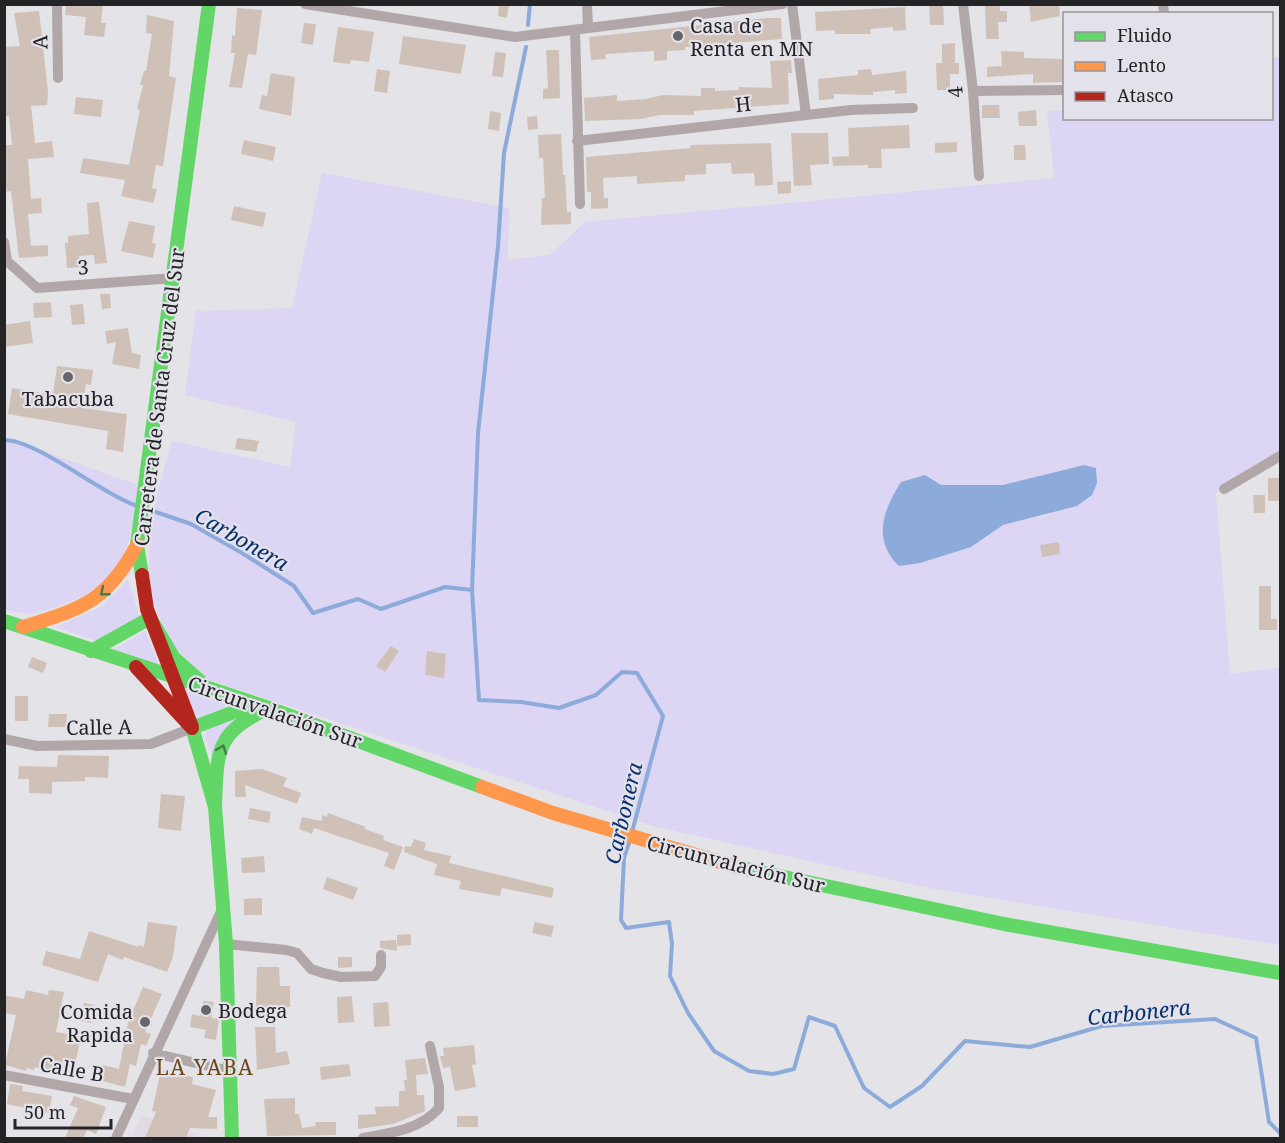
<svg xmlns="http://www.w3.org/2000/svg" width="1285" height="1143" font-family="'Noto Serif',serif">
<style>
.industrial{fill:#e4dae5}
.green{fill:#dcd5f3;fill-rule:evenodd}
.water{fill:#8caada}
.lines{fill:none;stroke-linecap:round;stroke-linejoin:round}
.stream{stroke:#8caada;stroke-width:4}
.building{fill:#cfc1b7}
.street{stroke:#b1a7a8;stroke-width:10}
.fast{stroke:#63d668;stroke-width:14}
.slow{stroke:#ff974d;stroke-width:14}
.jam{stroke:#b3261e;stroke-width:14}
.oneway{stroke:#447c47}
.poi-dot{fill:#67666a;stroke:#e3e1e9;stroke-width:2}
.labels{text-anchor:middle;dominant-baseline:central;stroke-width:4.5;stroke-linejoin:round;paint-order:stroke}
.poi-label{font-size:20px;fill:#242326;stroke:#e3e1e9;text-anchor:start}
.street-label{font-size:20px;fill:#242326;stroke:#e3e1e9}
.water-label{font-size:21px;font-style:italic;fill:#08316c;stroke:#e3e1e9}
.neighbourhood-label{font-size:21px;letter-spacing:1.5px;fill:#6a4815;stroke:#e3e1e9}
</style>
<rect width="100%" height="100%" fill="#e4e3e7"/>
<path class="industrial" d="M142,1115l66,23h-77z"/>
<path class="green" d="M1272,57h8v395l-64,41 14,181 50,-6v277l-351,-57 -276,-62 -444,-146c-11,-10 -24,-21 -33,-33 -45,-60 -24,-140 -4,-206l118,26 6,-45 -111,-27 11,-84 96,-3 30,-135 187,35 -1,52 42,-5 35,-33 469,-44 -7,-67 17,-1v8h208zM1061,470l-11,45 -47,10 -83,38 5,-88 16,10h62z
M5,438l133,47c-6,61 -14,97 -76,120 -23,8 -34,12 -57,4z
M128,580l12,38 -43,23 -42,-14 46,-20z
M145,631l14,34 -46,-15z
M184,689l46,16 -33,13z
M236,718l-23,40 -8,-21 1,-7z"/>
<path class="water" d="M1084,465l12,3 1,15 -5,12 -15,11 -74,19 -32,22 -51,16 -21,3c-27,-26 -16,-56 2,-84l24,-7 16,10h62z"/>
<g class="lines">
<path class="stream" d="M528,25l2,-21
M4,440c34,0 98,55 136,67
M147,509l44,15 51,29 52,33 19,27 45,-14 23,10 64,-22 27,3 7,110 42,2 38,6 37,-13 26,-23 15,1 26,43 -31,116
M472,590l6,-157 20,-187 6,-93 22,-106
M630,840l-6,18 -3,62 5,8 43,-6 3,22 -2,32 18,37 26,38 35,20 24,3 21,-5 15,-52 26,9 29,62 26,19 32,-21 43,-45 65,6 72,-21 113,-7 41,19 13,84 11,11"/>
</g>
<path class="building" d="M66,4h37l-2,19h5l-2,14 -20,-2 2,-18 -21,-2z
M499,4h10l-2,14 -9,-2z
M929,4h14l1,21h-14z
M985,4h15v7h7v11h-9l1,17h-13z
M1029,4h30l1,12 -29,6z
M905,7l1,23 -13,1v-4l-23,2 1,5h-36v-4l-19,1 -1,-19z
M237,8l25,2 -6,45 -8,-1 -6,34 -13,-1 6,-34h-4l1,-18 3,1z
M39,11l9,80 -1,14 -16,1 4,37 17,-2 2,16 -26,2 3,40 10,-1 1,15 -14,1 3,32 17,-1v11l-29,2 -8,-67 -4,1 -3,-16v-31h8l-3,-29h-5v-69l16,-1 -6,-33z
M147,15l27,6 -5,55 7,2 -13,88 -7,-1 -4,23 5,1 -4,14 -32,-7 4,-16 -45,-7 3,-15 46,7 11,-55 -3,-1 6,-24h-3l4,-14h2l6,-37 -6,-1z
M767,18h14l1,21 -97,8v3l-18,1v9l-13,1v-10l-49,3 1,5 -15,1 -2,-23z
M304,23l12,1 -3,21 -12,-2z
M338,27l36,5 -5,30 -18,-2 -1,4 -17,-2z
M403,36l63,9 -5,29 -62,-10z
M955,43v20h4v11h-9v16h-13l-1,-27h6v-19z
M546,50h13l1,48 -17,1v-10l5,-1z
M1001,51l23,1v6l40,1v23l-31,1v-9l-46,3v-10l15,-1z
M495,52l11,1 -3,24 -11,-1z
M791,60l1,13h-4l1,31 -95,7v4h-35l-18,4 -56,2 -1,-23 33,-3v6l29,-2 17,-4 38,1v-8h14v3l24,-1v-3l33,1 -2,-27z
M377,69l13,2 -3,22 -13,-2z
M871,69l1,6 34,-4 1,22 -12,1v-4l-22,2v3l-39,-1v5l-15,1 -1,-21 40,-4v-5z
M271,73l24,4 -4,39 -32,-7 3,-14 5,1z
M76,97l27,3 -2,17 -27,-3z
M982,105h17l1,13h-18z
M1036,110l1,16h-18l-1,-14z
M490,111l11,2 -2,18 -11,-2z
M537,116l1,13 -10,1 -1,-13z
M909,125l1,23 -29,1 1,19h-14v-3l-35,1 -1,-9 17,-1 -1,-28z
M791,133h37l1,31 -19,1 2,20 -18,1z
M561,134l2,41h2l2,37h4v12l-30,1 1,-27h3l-2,-40h-4l-1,-23z
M244,140l32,7 -3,14 -32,-7z
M957,142v10l-22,1v-10z
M771,143l2,42 -18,1 -1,-13 -22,1 -1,-11 -25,1v10l-21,1v6l-48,3v-8l-34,2 1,20h4v10l-17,1v-17h-4l-1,-35 105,-9 -1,-3z
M1014,145h11l1,15h-12z
M791,181v12l-13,1 -1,-12z
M99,202l8,61 -12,1 -1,-9 -15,1 1,11 -13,1 -2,-25h3v-7l21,-2 -2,-31z
M234,206l32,7 -3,14 -32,-7z
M129,221l26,5 -3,17 4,1 -3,14 -32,-7z
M100,294h10l1,14 -9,1z
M51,302l1,15 -18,1 -1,-15z
M83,304l2,20 -13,1 -2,-20z
M30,321l3,22 -29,4v-22z
M128,328l4,25 9,2 -2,14 -27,-5 4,-22 -9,2 -2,-13z
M57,366l36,4 -2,15 -5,-1 -4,24 45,6 -4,38 -17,-3 2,-18 -100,-17 4,-26 41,7z
M237,438l22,3 -3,11 -21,-3z
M1268,478h11l1,23h-12z
M1253,495h12v18h-11z
M1059,542l1,12 -18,3 -2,-12z
M1259,586h12v33h6v11h-18z
M391,646l8,5 -14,21 -9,-6z
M427,651l19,3 -2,24 -19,-3z
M32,657l15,6 -4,10 -15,-6z
M15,696h13v25h-13z
M49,714h18l-1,13h-18z
M58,755l51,1 -1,22 -23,-1v4l-33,1v12l-23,-1v-14h-11l1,-13 38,1z
M262,769l25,9 -4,8 18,7 -4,11 -52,-19 1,12h-11v-26z
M161,794l24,2 -4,35 -23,-3z
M250,808l21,4 -2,11 -21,-4z
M328,813l38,14 -1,2 19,7 -1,4 20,7 -9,23 -10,-4 5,-13 -75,-25 -2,6 -13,-5 3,-12 19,4 2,-6 4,2z
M414,839l12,4 -2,7 27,6 -2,7 105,25 -2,10 -50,-10 -2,8 -41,-7 2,-8 -27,-6 3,-11 -33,-12 1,-6 6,1z
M264,856l1,16 -23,1 -1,-15z
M327,877l31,11 -5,12 -30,-11z
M262,898v17h-18v-16z
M148,922l29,4 -4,31 -6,15 -43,-15 -1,3 -15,-6 -10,28 -56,-17 4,-14 34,8 9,-28 49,16 1,-2 5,2z
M535,922l19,4 -3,11 -19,-4z
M411,934v11l-14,1v-11z
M396,940l1,11 -17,-3v-7z
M338,957h14v10l-14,1z
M257,967h22l1,19h10v21h-34z
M143,987l19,7 -17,38 6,2 -5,12 -5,-2 -5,22 -6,-2 -5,23 -26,-7 4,-15 16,4 9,-46z
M26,990l22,5 1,-5 15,2 -8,40 25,4 -6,28 -15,-2 -2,10 -23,-5 -1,3 -7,-2 -1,3 -21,-6 11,-50 -12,-2v-18l20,4z
M352,996l2,26 -16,1 -1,-26z
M203,1001l11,1 -3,16 8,1 -3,21 -12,-2 2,-8 -16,-3 2,-13 8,2z
M388,1002l2,24 -16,1 -1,-24z
M84,1003l10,2 -3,18 -11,-2z
M255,1027h20l1,26 11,-2 3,13 -33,6z
M474,1045l2,19 -4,1 4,22 -21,4 -5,-24 -7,1 -3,-12h4l-1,-8z
M425,1058l3,16 -12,1 1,20h7l1,16 -32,13 -35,5v-14l18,-1 -1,-7 24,-1v-15h6l-1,-11h3l-2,-20z
M349,1064l2,12 -30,4 -1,-13z
M161,1070l32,7 -1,7 24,6 -8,27h9v12l-27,-1 -4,10h-41l11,-26 -4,-1z
M10,1084l13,2 -1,5 30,5 -3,17 -42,-9z
M74,1096l32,11 -10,27 -9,-4 -4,8h-18l13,-30 -8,-3z
M295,1098v16h4l3,14 14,-2 -1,-4h21v13l-69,1 -3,-37z
M457,1116h21v11h-21z"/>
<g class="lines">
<path class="street" d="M57,4l1,74
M305,4l210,33 268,-33
M587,4l1,23
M792,4l14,111
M963,4l10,87 6,85
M1163,4l1,10
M575,30l5,174
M973,91l91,-1
M577,141l274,-31 62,-2
M4,242l3,19
M4,262l3,-1 30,27 137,-10
M1224,489l56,-33
M4,739l33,7 114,-2 41,-16
M226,944l60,6 11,3 14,16 12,4 18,4 34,-1 6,-9v-12
M153,1053l77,18
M4,1075l129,24
M116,1138l107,-231
M363,1138c27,-5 57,-8 76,-30v-21l-9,-41"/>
<path class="fast" d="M142,575l-5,-30 72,-541
M150,618l24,40 28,25
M4,621l265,87 213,79
M91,651l59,-33
M192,727l23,80 11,137 6,194
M192,728l63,-24
M215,807c2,-56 0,-74 54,-99
M737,867l267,57 276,49"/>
<path class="slow" d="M23,627c58,-18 84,-25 114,-82
M482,787l71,26 184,54"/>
<path class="jam" d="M142,575l5,34 45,118
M136,667l56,61"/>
</g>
<defs><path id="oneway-chevron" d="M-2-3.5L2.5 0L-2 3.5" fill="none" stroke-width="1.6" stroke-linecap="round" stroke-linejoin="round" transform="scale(1.5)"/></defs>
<g class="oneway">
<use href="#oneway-chevron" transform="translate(104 592) rotate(141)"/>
<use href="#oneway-chevron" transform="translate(222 749) rotate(-70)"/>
</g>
<g class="poi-dot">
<circle cx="678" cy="36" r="6"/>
<circle cx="68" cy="377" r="6"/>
<circle cx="206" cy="1010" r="6"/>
<circle cx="145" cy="1022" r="6"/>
</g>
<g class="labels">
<g class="poi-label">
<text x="690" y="25">Casa de<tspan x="690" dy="23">Renta en MN</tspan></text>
<text x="68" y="398" text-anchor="middle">Tabacuba</text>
<text x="218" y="1010">Bodega</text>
<text x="133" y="1011" text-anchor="end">Comida<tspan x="133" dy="23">Rapida</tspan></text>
</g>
<g class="street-label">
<text transform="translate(40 42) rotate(-91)">A</text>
<text transform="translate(955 92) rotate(-95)">4</text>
<text transform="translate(743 104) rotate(-6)">H</text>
<text transform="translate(83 267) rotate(-4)">3</text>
<text transform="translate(159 397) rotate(-83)">Carretera de Santa Cruz del Sur</text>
<text transform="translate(275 712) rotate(19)">Circunvalación Sur</text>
<text transform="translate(99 727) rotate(-1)">Calle A</text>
<text transform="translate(736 864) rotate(14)">Circunvalación Sur</text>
<text transform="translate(72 1069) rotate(10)">Calle B</text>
</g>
<g class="water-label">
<text transform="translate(242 539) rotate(30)">Carbonera</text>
<text transform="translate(623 813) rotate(-77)">Carbonera</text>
<text transform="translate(1139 1012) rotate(-6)">Carbonera</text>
</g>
<g class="neighbourhood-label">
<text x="205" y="1067">LA YABA</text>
</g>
</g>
<rect width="1285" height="1143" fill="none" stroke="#242326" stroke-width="12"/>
<rect x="1063" y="12" width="210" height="108" fill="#e3e1e9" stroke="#97959b" stroke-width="1.5"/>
<rect x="1075" y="32" width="30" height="9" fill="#63d668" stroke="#97959b" stroke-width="1.5"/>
<text x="1117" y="42" font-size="18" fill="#242326">Fluido</text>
<rect x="1075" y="62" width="30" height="9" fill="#ff974d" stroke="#97959b" stroke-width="1.5"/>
<text x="1117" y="72" font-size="18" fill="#242326">Lento</text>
<rect x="1075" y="92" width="30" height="9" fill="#b3261e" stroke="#97959b" stroke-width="1.5"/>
<text x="1117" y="102" font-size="18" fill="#242326">Atasco</text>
<path d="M15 1119v9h96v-9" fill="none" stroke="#242326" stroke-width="3"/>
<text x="24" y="1119" font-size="18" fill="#242326" stroke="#e3e1e9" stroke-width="4.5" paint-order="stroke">50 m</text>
</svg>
